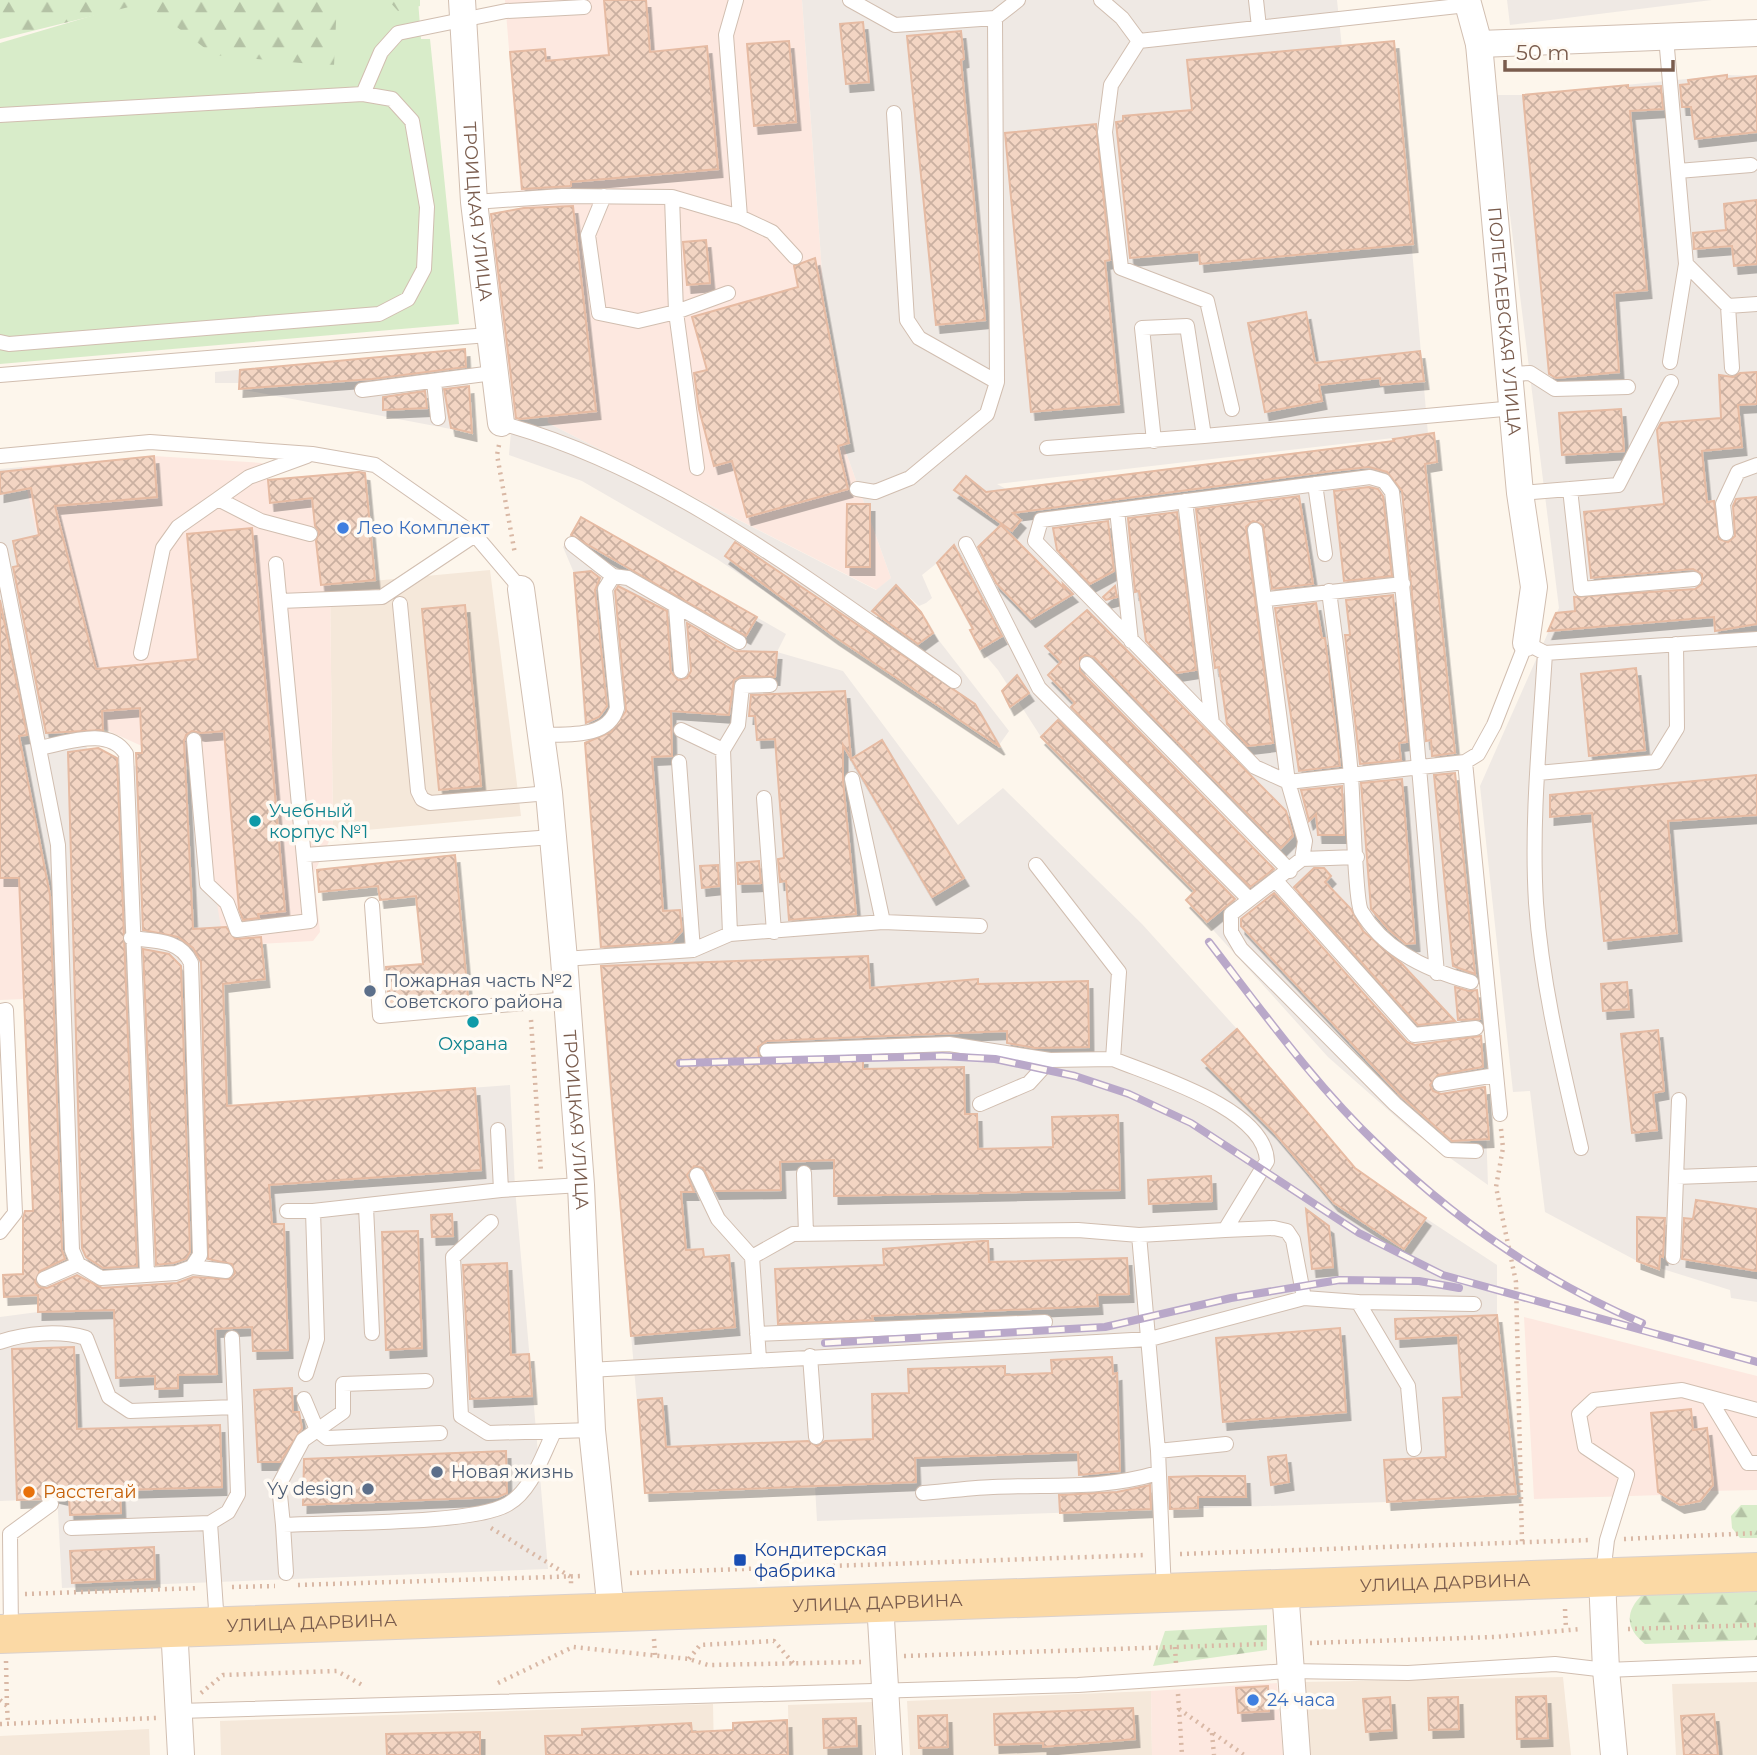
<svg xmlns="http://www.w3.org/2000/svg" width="1757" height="1755" font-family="Montserrat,sans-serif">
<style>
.residential{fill:#f5e8da}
.commercial{fill:#fde8e0}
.industrial{fill:#efe9e4}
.grass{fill:#d8ecc9}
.forest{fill:url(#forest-firs)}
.building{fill:url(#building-cross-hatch);stroke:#e6bba3;stroke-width:2;filter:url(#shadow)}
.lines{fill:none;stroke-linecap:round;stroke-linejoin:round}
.service-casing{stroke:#d1beb0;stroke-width:16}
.minor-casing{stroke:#d1beb0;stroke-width:28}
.primary-casing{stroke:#dad1cd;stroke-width:40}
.path{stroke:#d9b8a5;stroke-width:4.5;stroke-dasharray:2 5;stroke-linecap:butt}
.service{stroke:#fff;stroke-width:14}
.minor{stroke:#fff;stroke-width:26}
.primary{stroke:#fbd9a5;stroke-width:38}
.rail-casing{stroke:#b9a8c9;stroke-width:8}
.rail{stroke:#fffaf3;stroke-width:5;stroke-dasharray:16;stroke-linecap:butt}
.shop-dot{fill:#3f7fe0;stroke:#fffaf3;stroke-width:2.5}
.culture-dot{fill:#0f9aa8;stroke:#fffaf3;stroke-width:2.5}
.service-dot{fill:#5c6f8a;stroke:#fffaf3;stroke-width:2.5}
.food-dot{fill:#e8710a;stroke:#fffaf3;stroke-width:2.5}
.transit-dot{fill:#1a4fb4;stroke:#fffaf3;stroke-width:2.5}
.labels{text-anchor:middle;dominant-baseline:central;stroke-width:7;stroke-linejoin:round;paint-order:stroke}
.street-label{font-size:18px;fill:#7a5c4d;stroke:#fffaf3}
.shop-label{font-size:18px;fill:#366cbe;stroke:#fffaf3;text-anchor:start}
.culture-label{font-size:18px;fill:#0d838f;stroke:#fffaf3;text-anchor:start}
.service-label{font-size:18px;fill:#4e5e75;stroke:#fffaf3;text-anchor:start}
.food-label{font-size:18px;fill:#c56008;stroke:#fffaf3;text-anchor:start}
.transit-label{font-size:18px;fill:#164399;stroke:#fffaf3;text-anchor:start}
</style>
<defs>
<pattern id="forest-firs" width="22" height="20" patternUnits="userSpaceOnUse" patternTransform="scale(1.75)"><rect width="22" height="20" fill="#d8ecc9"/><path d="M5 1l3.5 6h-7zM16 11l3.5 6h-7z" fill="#b4c2a5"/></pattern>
<pattern id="building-cross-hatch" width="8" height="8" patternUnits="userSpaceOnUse" patternTransform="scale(1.75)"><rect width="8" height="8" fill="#f3d5c3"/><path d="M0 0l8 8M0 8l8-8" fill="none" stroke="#cab0a1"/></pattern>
<filter id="shadow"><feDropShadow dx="4.5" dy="8" stdDeviation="0" flood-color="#0004"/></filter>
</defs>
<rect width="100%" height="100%" fill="#fdf6ec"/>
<path class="residential" d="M490,570l31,246 -188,17 -3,-248z
M1563,1677l8,78h-264l-4,-73z
M1757,1682v73h-81l-4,-71z
M1151,1691l1,64h-242l-3,-54z
M872,1702l2,53h-85l-1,-50z
M713,1704l1,51h-493l-1,-34z
M149,1729l1,26h-150v-19z"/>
<path class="commercial" d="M505,0h297l27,367 13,74 49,137 -14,12 -329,-167 -36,-3 -22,-206 32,-5z
M154,456l108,7 6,17 97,-9 10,109 -45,5 3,248 -19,40 6,59 -7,9 -90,5 -28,-176 -124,-56 -49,-247z
M0,878h19l5,121 -24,1z
M1524,1317l233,59v114l-48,1 -9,10 -13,4 -13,-2 -11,-8 -129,4z
M1277,1683l6,72h-131l-1,-64z"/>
<path class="industrial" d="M802,0h535l5,48 52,-7 34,393 -431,50 9,5 64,-9 3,3 352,-19 58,577 5,144 -76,-54 -84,-74 -142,-157 8,-9 -153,-154 -43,-67 -18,-21 -10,-19 3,-1 -36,-66 -15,12 10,23 -6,5 -7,3 -23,-21 113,146 -12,17 -280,-189 -135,-78 -73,-26 3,-35 35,-4 1,7 328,167 15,-12 -49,-137 -13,-74z
M1507,0h205l-202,25z
M1727,75l30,1v1226l-26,-4 -1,-8 -93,-29 -92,-49 -15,-121 -17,1 -33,-306 79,-178 -64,-513h28z
M465,349l7,84 -233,-44v-6h-24v-11z
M22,467l45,204 4,43 23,49 101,7 26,158 9,266v-88l280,-21 5,103 33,381 -486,19 -5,-95h-8v6l-49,2v-184l38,-5 -19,-434h-19v-409z
M581,517l205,117 -9,18 66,19 115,154 45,-37 139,136 95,105 118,139 20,17 122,80v50l19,179 -129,8 -570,19 -2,-35 -170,7 -37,-420 -34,-500 -11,-26z"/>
<path class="grass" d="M145,0h273l3,39h9l29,285 -459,40v-321z"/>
<path class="forest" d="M0,0h337l-3,66 -120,-11 -69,-52 -145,36z
M388,0h32v6l-22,5z
M1741,1505h16v33h-17l-8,-10 -1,-12z
M1757,1592v48l-112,4c-20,-16 -20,-33 -2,-50z
M1267,1625v25l-114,16 12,-35z"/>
<path class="building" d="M604,0h42l4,52 57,-6 11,123 -147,13v4l-49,3 -12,-137 35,-3 1,12 63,-6z
M863,22l6,60 -23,2 -6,-60z
M961,31l3,28 -3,1 24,260 -49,5 -29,-289z
M789,41l7,81 -42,4 -7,-82z
M1394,41l19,203 -213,20 -1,-12 -69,6 -14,-136 7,-1v-5l69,-6 -5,-50z
M1727,75v4l30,-3v56l-62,7 -4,-32h-9l-2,-22 9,-1 -1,-4z
M1628,85v3l33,-2 2,23 -33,2 17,179 -33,3 5,79 -63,6 -7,-4 -26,-279z
M1096,124l14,136 -5,1 14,143 -88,8 -26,-279z
M1757,200v64l-23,2 -2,-20 -38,3 -1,-16 33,-3 -2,-26z
M573,206l23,205 -76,8 -4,-1 -25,-204 33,-6z
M706,240l4,43 -23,2 -4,-43z
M815,258l34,185 -11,3 10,43 -101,28 -15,-56 -18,5 -15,-57 -5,-36 13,-3 -15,-53 106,-30 -4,-21z
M1306,312l9,51 105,-12 4,30 -43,4 -1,-7 -61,7 3,16 -57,11 -17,-89z
M465,349l1,18 -94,12 -133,10 1,-19z
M1757,372v32l-19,1 4,42 -40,4 5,51 7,-1 5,38 9,3 7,-6 -2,-30 3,-7 21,-2v127l-42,7 -1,-14 -166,14 8,-18 19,-2 -1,-14 121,-8 7,-5v-10l-9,-5 -102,9 -7,-66 80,-8 -7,-74 4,-7 60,-5 -2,-43 14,2 7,-4z
M469,386l3,47 -21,-5 -7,-39z
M425,391l2,17 -44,2v-13z
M1621,409l3,42 -62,4 -3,-42z
M1434,433l3,29 -12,2 30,289 -23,3 -1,-16 -5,1 -24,-250 -15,-19 -18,-5 -37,4 -319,42 8,7 -9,11 -58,-41 12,-14 20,16 408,-51 -1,-2z
M154,456l3,41 -102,9 41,163 102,-10 -11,-125 65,-6 33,383 -27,3 1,4 -16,2 -4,-11 -15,-178 -23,2 -9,-2 -6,4 -2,6 9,188 33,-2 9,12 26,-2 4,42 -42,5 4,122 248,-18 6,82 -212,15 3,39h12l4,126 -35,1 -1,-24 -37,2 2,45 -39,1v13l-23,1v-13l-39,2 -2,-68 -76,2v-17l-34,2 -1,-22 20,-1v-56l2,-7h8l-14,-333h-19v-278l27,135 -8,1 31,159 12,355 3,9 -25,12 -5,11 4,5 8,1 30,-13 25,13 75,-5 16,-6 37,2 5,-6 -3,-9 -24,-5 -7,-297 -8,-14 -15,-11 -35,-7 -7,-177h6l-2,-45 -38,3 1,19 -57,3 -33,-166 5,-1 -5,-25 26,-6 -8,-47 -31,6v-22z
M359,472l6,1 10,107 -54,5 -5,-44 3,-9 -4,-6 -3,-28 -42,5 -2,-23z
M1369,487l9,2 5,7 9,80 -48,5 -10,-90z
M1299,496l14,88 -41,5 -9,-64 -10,-4 -7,6 27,216 -25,3 -21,-22 -8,-57 -4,1 -19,-159z
M847,504h23v63h-24z
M1177,512l19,158 -19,3 -31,-32 -7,-50 -4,1 -7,-74z
M581,517l176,100 -11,19 -175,-101z
M1108,521l6,50 -24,13 -33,-34 -4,-22z
M1001,525l63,63 -1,-4 10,10 -42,25 -35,-36 -18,-36z
M735,542l240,162 25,43 -165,-110 -110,-81z
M954,545l48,91 -22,13 -10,-19 3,-1 -36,-66z
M591,571l9,7 -5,12 12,116 -8,11 -13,6 -12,-150z
M896,585l25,27 12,21 -15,11 -46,-33z
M618,586l49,25 4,61 7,8 9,-2 4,-7 -4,-48 48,28 42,1 -2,25 -33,-1 -8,4 -5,35 -58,-4 1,45 -20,1 11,154 17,-1 2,21 -10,11 -71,5 -16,-204 26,-11 15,-21 -11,-120z
M1115,586l2,11 -11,3 -3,-3z
M1393,595l14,147 -8,1 2,17 -41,4 -15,-129h5l-4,-35z
M1316,603l6,35h3l15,128 -41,5 -24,-163z
M465,605l16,181 -42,4 -17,-181z
M1087,610l199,201 7,25 -12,12 -187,-191 -9,-2 -5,3v13l194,198 -24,18 -179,-180 4,-4 -27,-28 13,-13 -16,-16z
M1636,668l9,82 -56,6 -8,-82z
M1017,675l12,18 -19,14 -8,-16z
M845,691l6,68 31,-19 82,138 -32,19 -89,-152v36l13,133 -67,6 -3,-39 -6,1 -2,-23 6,-1 -9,-119 -18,1 -2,-24h-6l2,-21z
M1058,720l177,179 -28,23 -21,-22 9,-9 -154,-154z
M98,748l19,10 20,508 -34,2 -17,-11 -4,-9 -14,-496z
M1455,773l20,201 -22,-8 -19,-191z
M1757,775v40l-89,6 9,112 -73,8 -12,-128 -42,4v-22z
M1402,779l13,164 -9,1 -17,-14 -18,-21 -10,-126z
M1342,786l2,49h-26l-2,-21 -7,7 -8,-31z
M455,855l13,142 -79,8 -3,-38 37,-3 -7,-68 -36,4 -2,-14 -59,6 -2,-22z
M759,861l2,22 -23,1 -1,-21z
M718,865l1,21 -17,2 -2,-22z
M1314,868h10l7,8 -6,6 26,27 12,22 39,33 53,57 -37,4 -124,-138z
M1274,893l133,149 8,3 66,-9 2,31 -45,8 -8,10 3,6 8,3 44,-7 4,52 -37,2 -50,-44 -161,-171v-7z
M143,949l26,5 12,12 9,286 -4,7 -12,4 -18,2z
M868,956l2,32 108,-9v5l110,-3 1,66 -54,1 -28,-5v-12l-240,10 -9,6 1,10 8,4 96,-4v12l101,-2 1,47h12l1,35 75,-2 -1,-30 66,-2 2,75 -286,6v-36l-54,2 1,28 -66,1 -12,-23 -9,-2 -7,9 7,17h-13l5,58 17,-1 1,8 25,-2 6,72 -104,9 -30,-370z
M1627,982l2,27 -26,2 -2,-27z
M1455,987l14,4 8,-1 3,29 -22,1z
M1237,1029l118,139 71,50 -22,31 -70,-46 -61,-72 -71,-71z
M1658,1030l6,61 -11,2 4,37 -25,3 -11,-99z
M1211,1176l1,25 -63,3 -1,-24z
M1696,1200l61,9v62l-75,-12 2,-41 9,1z
M1306,1209l23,17 4,41 -21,2z
M452,1214l1,22 -21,1 -1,-22z
M1637,1217l28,1 -2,39 -3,-1 -1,13 -22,-8z
M418,1231l4,117 -36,2 -4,-118z
M982,1241h6l1,21 138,-4 2,36 -32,1 1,11 -226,10 1,4 -95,4 -3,-55 109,-4 -1,-16z
M507,1263l4,92 18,-1 3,42 -62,3 -7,-134z
M1497,1315l19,179 -129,8 -3,-42 62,-3 -3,-59 19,-1 -4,-62 -62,4 -1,-20z
M1340,1328l6,84 -123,10 -7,-84z
M74,1347l3,82 143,-4 2,62 -102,3 1,23 -51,2 -1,-17 -18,-4 -9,5 -25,1 -5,-151z
M1112,1357l1,17 4,-1 3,98 -41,4 -1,-23 -163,6 1,24 -271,11 -7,-93 24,-2 4,49 142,-6 9,5 8,-5 48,-2 -1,-45 37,-1 -1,-24 97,-3v9l47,-2 -1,-13z
M292,1388l1,24h6l3,16 -22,34h-22l-4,-72z
M1691,1409l2,21 14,-2 6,57 -13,16 -20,4 -22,-13 -7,-79z
M506,1451l1,42 -9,4 -195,8 1,-46z
M1286,1455l3,27 -18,3 -3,-28z
M1200,1476h45l1,21h-48v11l-28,1 -1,-32z
M1150,1485l1,24 -91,4 -1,-18 58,-3z
M154,1547l1,32 -83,4 -2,-32z
M1268,1686l1,25 -31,2 -2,-25z
M1546,1696l2,42 -31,1 -1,-42z
M1390,1697l2,33 -26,2 -3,-33z
M1458,1697l1,32 -30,1 -1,-32z
M1133,1708l2,31 -92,8v-4l-48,2 -1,-31z
M1714,1714l4,41h-34l-3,-39z
M947,1715l1,32 -29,1 -1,-32z
M856,1718l1,28 -33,2 -1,-29z
M787,1720l1,35h-242l-1,-19 37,-1v-6l109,-6 1,9 41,-2v-7z
M480,1732v23h-93l-1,-21z"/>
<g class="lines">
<defs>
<path id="service" d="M736,0l-10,35 14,182
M850,0l45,25 100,-7
M1101,0l21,18 17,23
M1256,0l3,27
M1666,37l20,227 42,42 29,-2
M363,94l18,-42 17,-19 108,-22 78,-4
M894,113l13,207 12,18 78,44
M0,115l363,-21 29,5 20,22 15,86 -3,62 -16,30 -29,15 -370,30 -9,-2
M1678,171l73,-6
M604,196l-16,39 11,78 39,8 38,-9 52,-19
M672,197l4,115 21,156
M474,202l88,-6 110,1 68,20 32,15 23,25
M1728,306l4,62
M1670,362l16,-98
M1510,374l20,-1 25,16 73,-2
M0,375l488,-40
M434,382l4,36
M362,390l131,-17
M1232,409l-25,-108 -86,-33 -16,-136 6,-47 28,-44 328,-36
M501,423c168,46 311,160 453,258
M1154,441l-12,-113 45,-2 17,110 311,-28
M1047,448l157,-12
M0,456l150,-14 162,12 63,11 100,70 46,54
M1315,484l10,70
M857,489l18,3 35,-14 77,-64 10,-32 -2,-364 23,-18
M1570,489l11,100 113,-10
M1520,493l98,-8 53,-103
M218,499l31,-22 58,-21
M1185,501l27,222
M1117,510l14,131
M1255,530l33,252 17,59 -3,18 -71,55v18l10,17 154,155 53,46 28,1
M1726,533l-3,-29 15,-32 19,-7
M572,544l41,32
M966,544l73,144 210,211
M0,550l58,295 14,405 6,14 23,14 75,-5 16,-6 8,-12 -9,-292c-11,-24 -36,-22 -60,-25
M1329,591c8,62 17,124 22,186 2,21 4,122 10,134 23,39 68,60 110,71
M1267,599l136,-15
M280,601l102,-4 93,-62
M400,604l18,187 4,8 8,4 119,-10
M676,608l5,63
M141,653l22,-105 15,-21 40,-28 43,22 49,13
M1545,653c-5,83 -14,167 -9,250 6,83 26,163 45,245
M1087,664l203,207
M681,730l42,20
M542,735c25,-1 66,4 75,-27l-12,-119 8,-13 15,2 111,64
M194,740l13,144 20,19 10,27 73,-9 -34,-357
M39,748c28,-5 70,-22 87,6l21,521
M679,762l14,188
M1465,762l35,352
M1538,773l118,-11 21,-34 -1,-84
M852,779l31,143
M764,798l10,134
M305,855l248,-18
M1302,859l55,-2
M1036,865l83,107 -6,87c41,17 152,49 154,102l-42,69 49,-2 13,3 6,9 11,58 54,4 50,84 6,63
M1277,882l137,153 62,-7
M372,905l8,111 188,-17
M730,934l-7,-184 15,-25 4,-39 28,-1
M564,959l129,-9 37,-16 153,-12 97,4
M1437,973c-15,-160 -26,-321 -45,-481l-8,-11 -14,-4 -329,43 -6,21 220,226 33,15 177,-20 13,-8 16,-29 32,-82 19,10 212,-14
M0,1011l6,-1 9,203 -15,19
M767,1051l182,-7 101,16 63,-1
M1440,1084l56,-9
M980,1104l49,-21 21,-23
M498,1130l3,60
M804,1173l2,61
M697,1175l21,44 34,38
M1676,1177l81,-3
M366,1207l6,126
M287,1211h26
M491,1222l-38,35 8,159 27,17 104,-3
M1139,1235l19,216 6,141
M1673,1257l6,-157
M192,1267l34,4
M44,1279l34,-15
M1358,1302l116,2
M757,1334l288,-12
M232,1338l3,69
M0,1342c25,-9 60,-12 86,-4l23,59 21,14 105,-4 3,87 -10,18 -18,11 -139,5
M810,1356l6,81
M759,1359l-7,-102 41,-23 285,-4 61,5 86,-5
M589,1370l561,-31 154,-41
M306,1374l11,-35 -4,-128 188,-21 80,-5
M426,1381l-83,3v28l-40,28 -24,45 4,40c47,-3 190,0 225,-21 24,-14 34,-48 46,-72
M1708,1397l40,66h9
M304,1399l13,31 10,8 113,-5
M1158,1451l68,-7
M923,1493c23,-2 47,-5 70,-6 58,-3 108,3 165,-14
M210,1523l7,101
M283,1525l3,48
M1603,1574l4,-34 20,-65 -42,-28 -6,-33 15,-14 88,-10 75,20
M11,1633l-1,-99 41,-30
M179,1711l899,-26 211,-14 119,2 147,-9 51,6 151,-6"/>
<g id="minor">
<path id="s1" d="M462,0l12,202 27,221"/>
<path id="s2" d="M1467,0l12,44 41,449 14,94 -8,56"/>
<path d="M1479,44l278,-11"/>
<path id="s3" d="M521,589l28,204 15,166 17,226 11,245 19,182"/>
<path d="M1602,1578l4,92 8,85"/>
<path d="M1285,1589l12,166"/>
<path d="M880,1602l9,153"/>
<path d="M174,1626l7,129"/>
</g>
<g id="primary">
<path id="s4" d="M0,1634l1757,-62"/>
</g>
</defs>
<use href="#service" class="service-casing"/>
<use href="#minor" class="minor-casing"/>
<use href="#primary" class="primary-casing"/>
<path class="path" d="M499,445l-2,10 18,99
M531,1020l10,152
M1501,1129l2,19 -7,39 20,95 6,261
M491,1528l80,49v9
M1624,1539l133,-6
M1180,1554l411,-14
M630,1573l516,-18
M298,1585l285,-9
M232,1587l43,-1
M25,1594l174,-6
M1565,1609l1,20
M1628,1629l129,-4
M654,1639l1,16
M1310,1643l185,-6 85,-8
M1175,1647l1,17
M904,1656l362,-12
M689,1659l11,-14 74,-4 20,23
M6,1661l1,45
M498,1683l75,-36 116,12 19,6 153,-3
M201,1693l22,-18 114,-4 27,15
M1178,1694l4,61
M0,1700l7,6 1,18
M1179,1709l65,46
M0,1724l157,-6
M1212,1733l2,22"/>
<use href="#service" class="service"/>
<use href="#minor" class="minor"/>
<use href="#primary" class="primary"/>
<defs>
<path id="rail" d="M1209,942c54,70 106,143 170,204 76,74 165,135 263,177
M680,1063l262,-7 53,3 80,17 54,18 62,29 168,110 84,42 314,87
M825,1343l280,-16 126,-29 108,-18 80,1 40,7"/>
</defs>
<use href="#rail" class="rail-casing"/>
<use href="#rail" class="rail"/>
</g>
<g class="shop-dot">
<circle cx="343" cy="528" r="7"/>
<circle cx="1253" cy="1700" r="7"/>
</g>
<g class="culture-dot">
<circle cx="255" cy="821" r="7"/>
<circle cx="473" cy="1022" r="7"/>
</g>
<g class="service-dot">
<circle cx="370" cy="991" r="7"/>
<circle cx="437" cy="1472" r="7"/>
<circle cx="368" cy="1489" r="7"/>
</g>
<circle class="food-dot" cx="29" cy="1492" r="7"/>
<rect class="transit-dot" x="733" y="1553" width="14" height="14" rx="3.5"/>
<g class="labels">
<g class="street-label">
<text stroke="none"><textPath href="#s1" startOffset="212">ТРОИЦКАЯ УЛИЦА</textPath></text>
<text stroke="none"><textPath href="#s2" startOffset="324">ПОЛЕТАЕВСКАЯ УЛИЦА</textPath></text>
<text stroke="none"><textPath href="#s3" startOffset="534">ТРОИЦКАЯ УЛИЦА</textPath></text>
<text stroke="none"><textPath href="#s4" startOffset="1446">УЛИЦА ДАРВИНА</textPath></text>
<text stroke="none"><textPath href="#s4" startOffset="878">УЛИЦА ДАРВИНА</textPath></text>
<text stroke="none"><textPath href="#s4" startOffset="312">УЛИЦА ДАРВИНА</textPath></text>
</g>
<g class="shop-label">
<text x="357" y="528">Лео Комплект</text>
<text x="1267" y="1700">24 часа</text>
</g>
<g class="culture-label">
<text x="269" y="811">Учебный<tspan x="269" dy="21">корпус №1</tspan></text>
<text x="473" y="1044" text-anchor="middle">Охрана</text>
</g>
<g class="service-label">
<text x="384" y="981">Пожарная часть №2<tspan x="384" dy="21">Советского района</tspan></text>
<text x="451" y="1472">Новая жизнь</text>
<text x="354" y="1489" text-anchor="end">Yy design</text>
</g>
<g class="food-label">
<text x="43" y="1492">Расстегай</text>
</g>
<g class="transit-label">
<text x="754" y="1550">Кондитерская<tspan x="754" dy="21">фабрика</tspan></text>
</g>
</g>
<path d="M1505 60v10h168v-10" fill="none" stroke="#7a5c4d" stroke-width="3.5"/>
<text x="1516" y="60" font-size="21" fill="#7a5c4d" stroke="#fffaf3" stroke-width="5" paint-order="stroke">50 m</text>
</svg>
